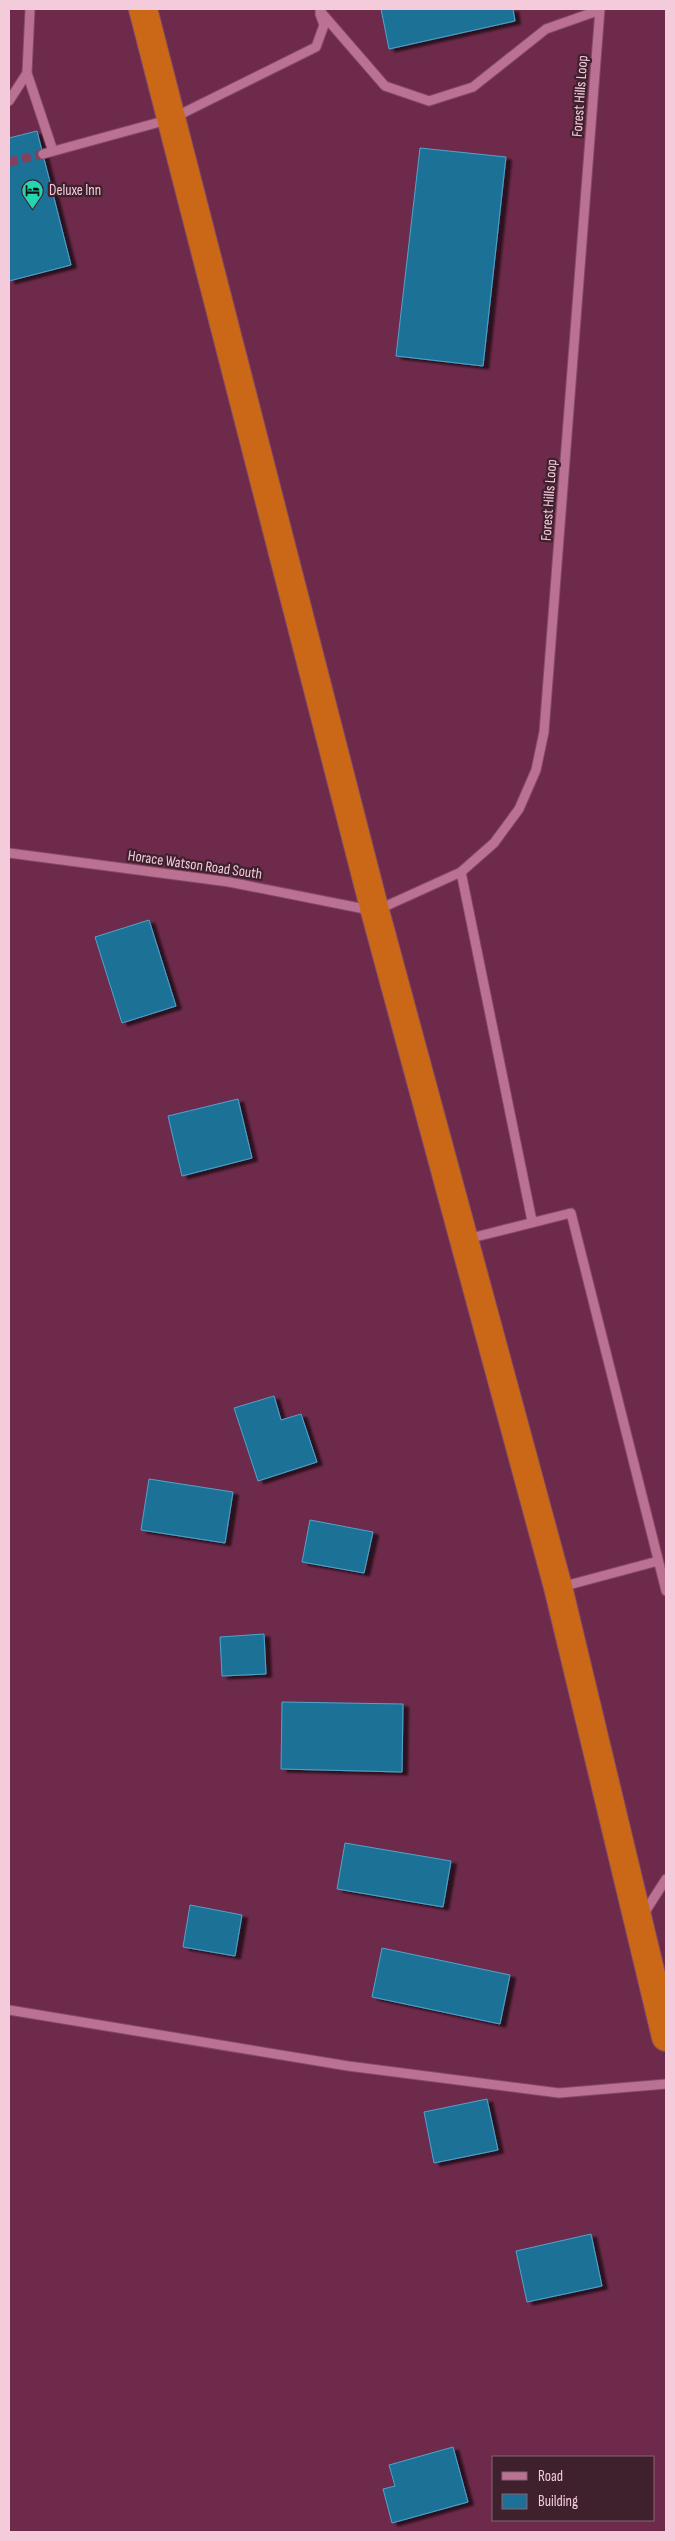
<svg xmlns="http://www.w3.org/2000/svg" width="675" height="2541" font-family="'Sofia Sans Condensed',sans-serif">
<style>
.building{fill:#1e7196;stroke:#50a3cd;filter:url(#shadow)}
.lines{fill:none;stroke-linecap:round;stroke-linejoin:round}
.minor-tunnel{stroke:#814260;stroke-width:9;stroke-dasharray:9 4.5;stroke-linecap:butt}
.minor-casing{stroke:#834a67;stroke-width:11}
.highway-casing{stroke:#834a67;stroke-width:30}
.minor{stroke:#bb7191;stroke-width:9}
.highway{stroke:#ca6817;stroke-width:28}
.labels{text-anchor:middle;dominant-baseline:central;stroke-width:4.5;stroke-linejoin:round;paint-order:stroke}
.street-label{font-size:15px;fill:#f4cbdb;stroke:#3f212e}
.poi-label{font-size:15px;fill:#f4cbdb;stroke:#3f212e;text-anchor:start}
</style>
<defs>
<filter id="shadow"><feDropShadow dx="5.5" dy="3" stdDeviation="1" flood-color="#0009"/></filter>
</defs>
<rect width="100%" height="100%" fill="#6d2a4a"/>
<path class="building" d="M381,9h132l2,12 -126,28z
M37,131l34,134 -62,16v-143z
M420,148l86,9 -23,209 -87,-10z
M149,920l27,86 -54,17 -27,-86z
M238,1099l14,59 -70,18 -14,-60z
M274,1396l7,24 20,-6 16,48 -59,19 -24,-73z
M149,1479l84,13 -8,51 -84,-13z
M310,1520l63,12 -9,41 -62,-11z
M264,1634l2,40 -44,2 -2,-39z
M282,1702l121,2 -1,68 -121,-3z
M345,1843l106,18 -8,46 -106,-18z
M190,1905l52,10 -7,41 -52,-9z
M382,1948l128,27 -10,49 -128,-27z
M487,2099l11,51 -64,13 -10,-51z
M591,2234l11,52 -75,16 -11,-51z
M453,2447l15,55 -76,21 -9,-34 12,-3 -6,-21z"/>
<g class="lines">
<path class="minor-tunnel" d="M9,162l34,-8"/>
<defs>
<path id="minor" d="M30,9l-3,64 26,78
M320,11l65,75 44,15 44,-14 73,-58 54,-19
M9,101l18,-28
M43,154l128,-35 145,-72 8,-22 -4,-11
M9,853l220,29 146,29 86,-39 33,-29 25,-34 17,-39 8,-38 56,-723
M461,872l71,349
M467,1239l104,-26 95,378
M561,1587l97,-26
M643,1915l23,-36
M9,2010l339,56 211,27 107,-9"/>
<path id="highway" d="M143,9l232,902 183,676 108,450"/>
</defs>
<use href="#minor" class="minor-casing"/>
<use href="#highway" class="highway-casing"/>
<use href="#minor" class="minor"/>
<use href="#highway" class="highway"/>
</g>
<defs>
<symbol id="hotel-pin" viewBox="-11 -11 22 30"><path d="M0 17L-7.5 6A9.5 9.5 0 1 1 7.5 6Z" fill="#24d5af" stroke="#3f212e"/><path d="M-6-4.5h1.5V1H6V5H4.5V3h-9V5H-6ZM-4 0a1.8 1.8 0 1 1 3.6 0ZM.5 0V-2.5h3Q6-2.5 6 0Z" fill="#111"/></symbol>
</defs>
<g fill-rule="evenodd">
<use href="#hotel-pin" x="20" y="178" width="25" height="34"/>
</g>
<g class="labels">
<g class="street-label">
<text transform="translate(580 96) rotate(-86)">Forest Hills Loop</text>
<text transform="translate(549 500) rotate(-86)">Forest Hills Loop</text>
<text transform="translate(195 865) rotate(8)">Horace Watson Road South</text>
</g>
<g class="poi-label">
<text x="49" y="190">Deluxe Inn</text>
</g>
</g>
<rect width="675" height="2541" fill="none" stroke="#f4cbdb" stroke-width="20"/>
<rect x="492" y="2456" width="162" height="65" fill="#3f212e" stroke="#876573"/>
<rect x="502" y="2472" width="25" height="8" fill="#bb7191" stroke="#876573"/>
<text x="538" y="2481" font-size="15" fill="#f4cbdb">Road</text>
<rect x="502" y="2494" width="25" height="15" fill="#1e7196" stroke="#876573"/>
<text x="538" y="2506" font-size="15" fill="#f4cbdb">Building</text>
</svg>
